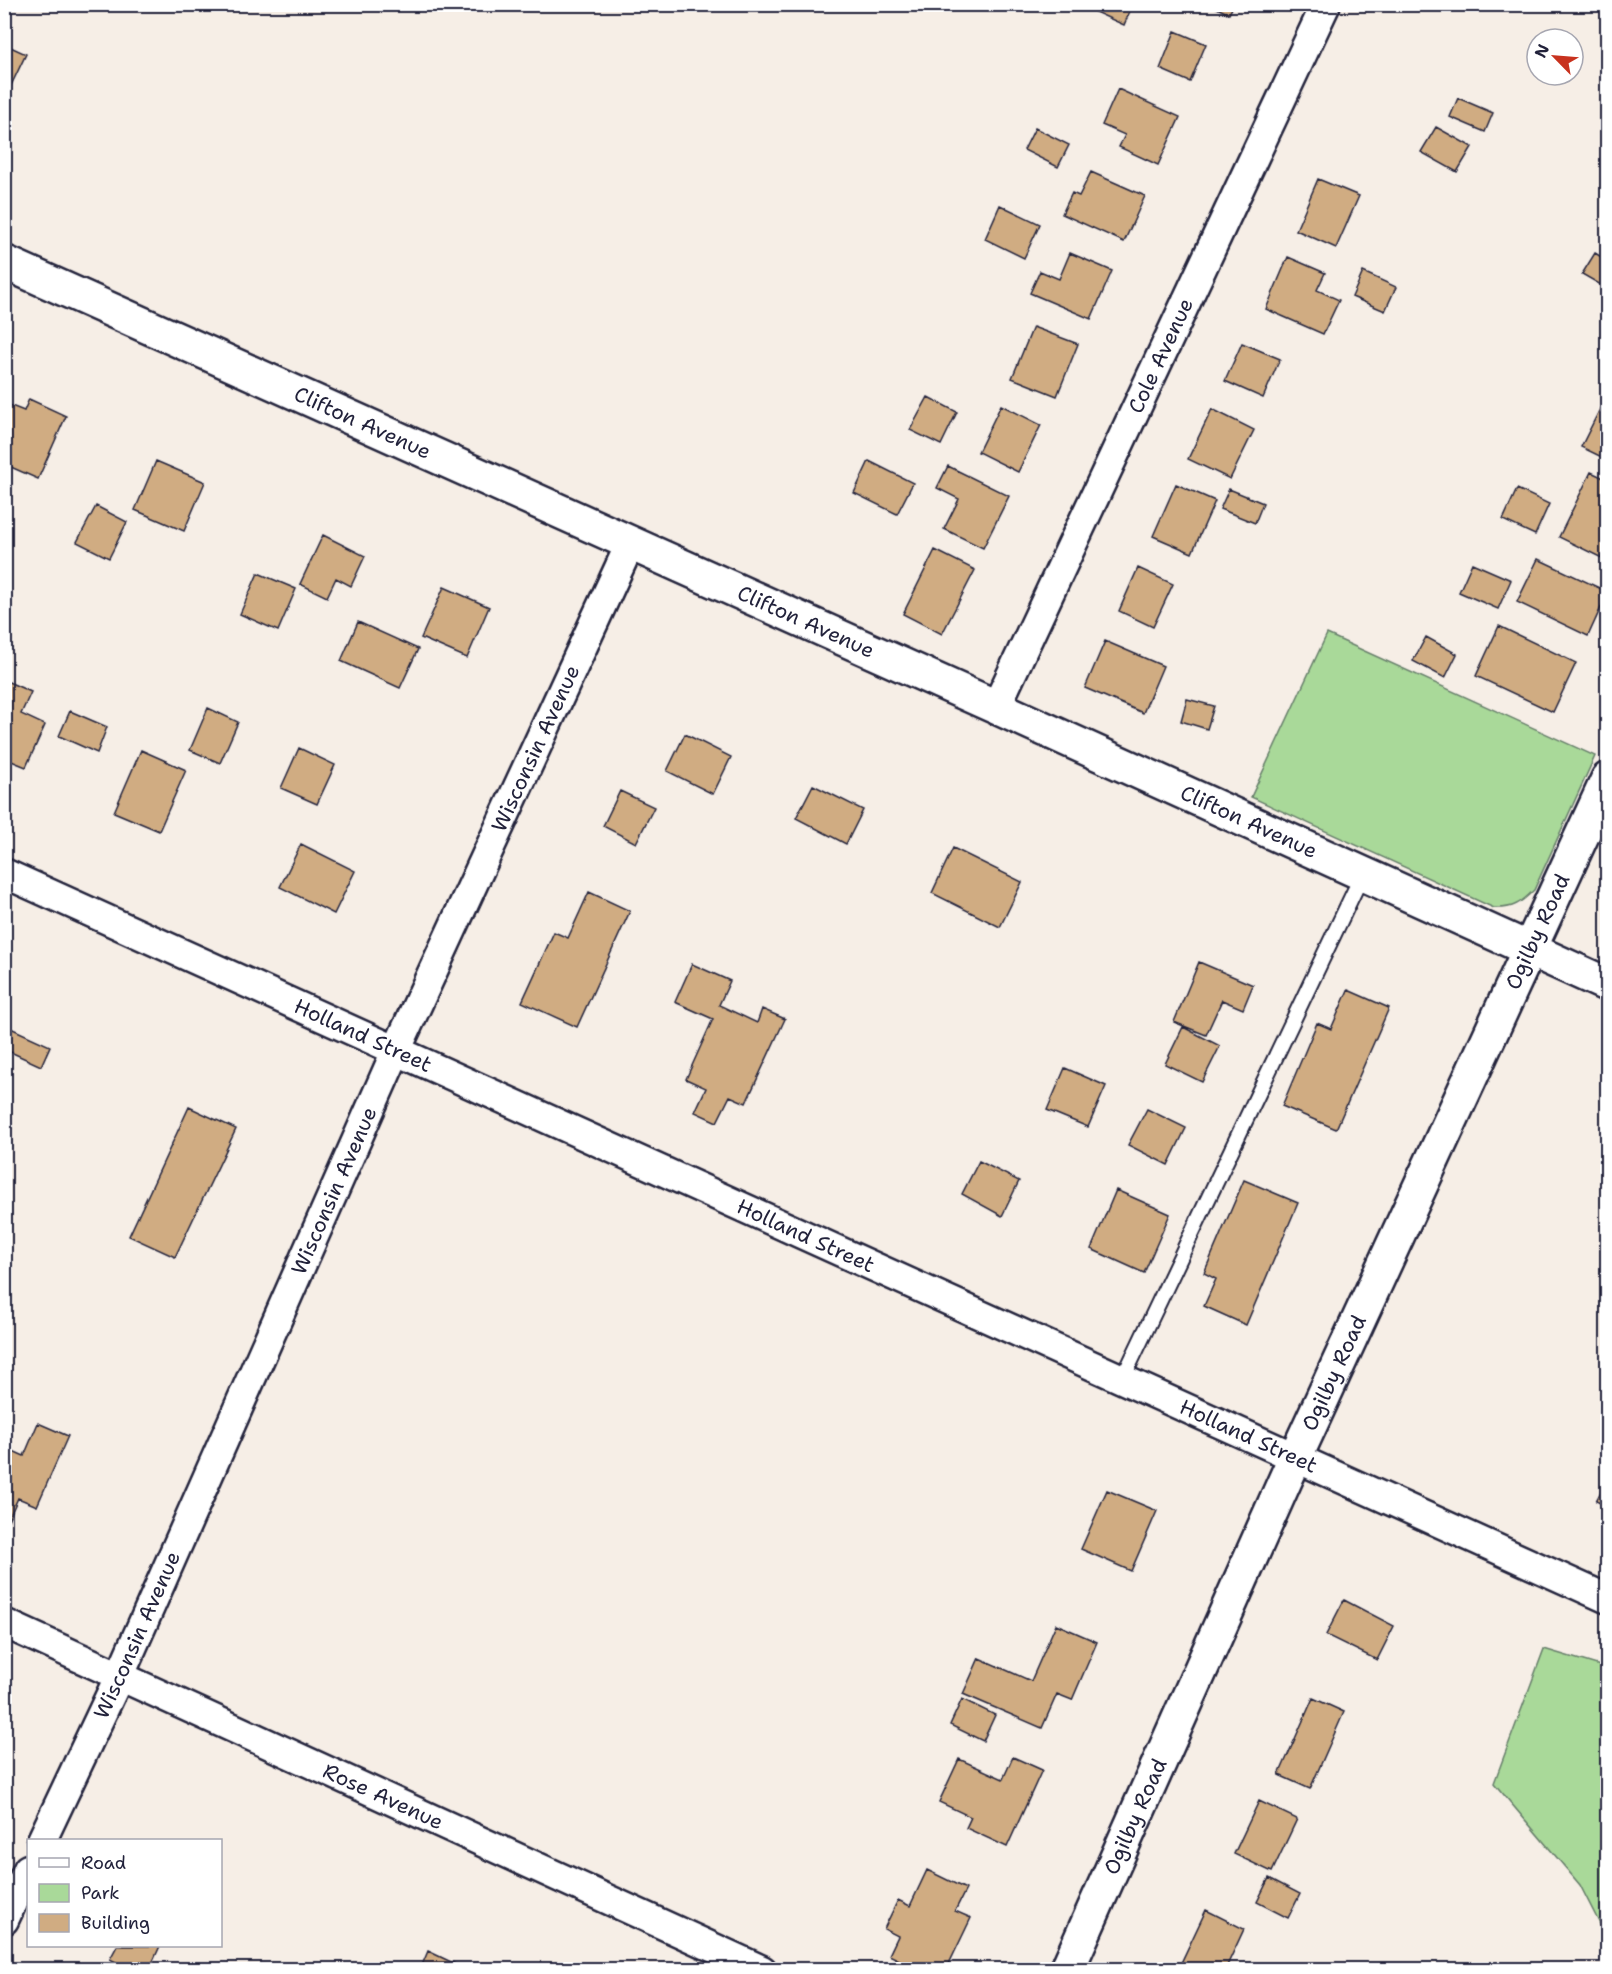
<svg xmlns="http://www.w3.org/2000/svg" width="1612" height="1974" font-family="'Shantell Sans',sans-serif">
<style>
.green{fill:#a9d999;stroke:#667e6a;stroke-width:1.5}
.building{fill:#d0ac82;stroke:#22223b;stroke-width:1.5}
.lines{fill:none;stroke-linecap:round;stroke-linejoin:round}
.lane-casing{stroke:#22223b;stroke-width:18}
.street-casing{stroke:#22223b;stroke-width:33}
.secondary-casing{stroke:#22223b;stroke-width:38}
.lane{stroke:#fff;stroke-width:14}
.street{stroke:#fff;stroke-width:28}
.secondary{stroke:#fff;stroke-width:33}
.labels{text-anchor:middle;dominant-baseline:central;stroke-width:5;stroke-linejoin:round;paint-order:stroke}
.street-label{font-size:21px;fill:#22223b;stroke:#fff}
</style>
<rect width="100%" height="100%" fill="#f6eee6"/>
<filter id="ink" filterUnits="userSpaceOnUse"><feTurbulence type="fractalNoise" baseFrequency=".0167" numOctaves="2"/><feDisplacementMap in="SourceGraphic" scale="12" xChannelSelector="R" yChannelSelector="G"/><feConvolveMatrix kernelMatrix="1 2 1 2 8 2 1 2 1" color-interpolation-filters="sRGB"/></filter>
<g filter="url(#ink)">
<path class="green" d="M1327,634l268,122 -61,134c-13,13 -21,19 -40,18l-243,-111z
M1544,1649l63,19v270l-27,-53 -86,-102z"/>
<path class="building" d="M1088,4h45l-9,21 -38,-17z
M1209,4h25l-5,10z
M1175,31l31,13 -16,38 -30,-13z
M4,44l22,10 -22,46z
M1118,89l62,28 -22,48 -39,-18 6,-12 -23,-10z
M1458,98l35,15 -8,19 -35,-15z
M1436,127l36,20 -15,25 -36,-20z
M1035,128l34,17 -11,22 -34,-17z
M1091,172l54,24 -21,46 -62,-28 10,-21 7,3z
M1318,179l41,17 -23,52 -40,-18z
M1000,205l40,19 -16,34 -39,-19z
M1070,253l42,18 -21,48 -61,-26 10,-22 19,8z
M1595,253l13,8v28l-26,-15z
M1288,257l37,16 -8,17 22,10 -16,34 -57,-25z
M1363,272l33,15 -11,24 -33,-14z
M1033,327l45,17 -21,52 -45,-18z
M1242,343l38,16 -17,39 -38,-17z
M1607,395l1,1v64l-27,-13z
M928,397l29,15 -16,33 -31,-15z
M29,399l37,17 -28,63 -34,-15v-61l20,8z
M1001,405l40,20 -23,47 -40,-20z
M1212,409l42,21 -24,49 -42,-20z
M156,461l49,21 -21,49 -49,-21z
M869,461l44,22 -16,31 -43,-21z
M948,466l61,30 -26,52 -39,-19 15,-30 -22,-11z
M1591,472l17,8v81l-49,-24z
M1176,484l39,17 -23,52 -39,-17z
M1229,489l34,14 -8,20 -35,-14z
M1517,489l32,15 -14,31 -32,-15z
M96,506l31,16 -18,36 -32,-16z
M323,535l42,21 -14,30 -15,-8 -9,19 -27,-13z
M935,550l40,20 -33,64 -39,-20z
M1538,559l70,33 -20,44 -71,-34z
M1472,563l39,17 -13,29 -39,-17z
M1138,568l35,16 -20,43 -34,-16z
M258,573l38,16 -18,42 -38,-17z
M444,587l45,20 -22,51 -46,-20z
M358,622l60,27 -18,39 -59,-27z
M1499,626l77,37 -23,49 -77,-36z
M1426,637l31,17 -12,24 -32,-17z
M1105,641l58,25 -20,47 -58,-25z
M4,680l27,12 -10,22 24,11 -19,42 -22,-9z
M1187,699l27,7 -7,23 -26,-8z
M208,708l30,14 -18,41 -30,-13z
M70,711l37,16 -10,26 -38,-17z
M685,734l46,23 -18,37 -46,-23z
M299,748l36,17 -18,39 -36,-16z
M141,750l45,20 -27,61 -45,-19z
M813,785l50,25 -17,34 -50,-26z
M620,791l34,16 -18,36 -33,-17z
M301,844l54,27 -21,43 -54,-27z
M953,848l69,34 -22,45 -68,-34z
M589,892l41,19 -53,116 -55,-25 32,-70 14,6z
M1199,962l54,23 -10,24 -21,-9 -16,35 -32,-13z
M692,964l38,17 -11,24 38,18 5,-14 23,10 -39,84 -16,-7 -13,26 -22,-10 11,-24 -20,-9 27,-60 -38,-17z
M1348,990l41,18 -53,121 -54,-23 35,-83 14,6z
M4,1025l46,21 -9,20 -37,-17z
M1183,1027l37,19 -18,36 -37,-18z
M1065,1068l41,18 -18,41 -41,-17z
M189,1107l47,22 -61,128 -46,-21z
M1147,1109l39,19 -18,37 -40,-20z
M979,1161l40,20 -17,35 -40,-22z
M1244,1180l54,23 -52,122 -42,-19 12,-27 -12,-6z
M1116,1190l54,24 -26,59 -53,-24z
M38,1423l30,13 -31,70 -19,-8 -14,31v-82l20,9z
M1608,1478v29l-12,-6z
M1107,1490l50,21 -26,60 -50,-22z
M1344,1600l50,26 -17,34 -51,-25z
M1056,1624l41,18 -25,58 -15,-6 -15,34 -79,-34 16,-36 52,23z
M1313,1698l31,14 -34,77 -31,-14z
M962,1699l33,16 -12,26 -33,-16z
M1013,1757l29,13 -35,77 -41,-19 5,-11 -32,-15 20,-43 44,20z
M1259,1801l38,18 -25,53 -38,-18z
M927,1870l39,19 -11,22 16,7 -25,52h-26l-31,-15 9,-19 -14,-7 14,-29 12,6z
M1269,1878l31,16 -12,24 -31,-16z
M1206,1910l38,19 -19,41h-31l-13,-7z
M117,1946h43l-11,24h-18l-21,-11z
M428,1951l40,19h-48z"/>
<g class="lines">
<defs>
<path id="lane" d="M1122,1380l241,-507"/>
<g id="street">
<path id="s1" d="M996,707l330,-703"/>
<path id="s2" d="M4,873l1604,726"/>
<path id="s3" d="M4,1623l758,347"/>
<path id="s4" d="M42,1840l78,-165 276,-624 235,-509"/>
<path d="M4,1920l24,-51"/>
</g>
<g id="secondary">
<path id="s5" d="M4,262l992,445 612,278"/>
<path id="s6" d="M1067,1970l228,-512 313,-679"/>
</g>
</defs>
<use href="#lane" class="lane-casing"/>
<use href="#street" class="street-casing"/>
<use href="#secondary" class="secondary-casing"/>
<use href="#lane" class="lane"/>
<use href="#street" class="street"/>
<use href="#secondary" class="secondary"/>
</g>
</g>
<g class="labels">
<g class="street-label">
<text stroke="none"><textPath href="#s1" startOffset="388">Cole Avenue</textPath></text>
<text stroke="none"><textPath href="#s5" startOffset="393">Clifton Avenue</textPath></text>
<text stroke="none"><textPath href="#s5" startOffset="879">Clifton Avenue</textPath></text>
<text stroke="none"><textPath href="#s4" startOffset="1198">Wisconsin Avenue</textPath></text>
<text stroke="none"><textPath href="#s5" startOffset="1365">Clifton Avenue</textPath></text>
<text stroke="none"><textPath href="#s6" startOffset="1140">Ogilby Road</textPath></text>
<text stroke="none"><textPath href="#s2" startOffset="394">Holland Street</textPath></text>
<text stroke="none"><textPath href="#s4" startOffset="712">Wisconsin Avenue</textPath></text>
<text stroke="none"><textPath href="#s2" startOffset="880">Holland Street</textPath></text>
<text stroke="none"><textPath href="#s6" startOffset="654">Ogilby Road</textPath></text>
<text stroke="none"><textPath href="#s2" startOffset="1366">Holland Street</textPath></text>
<text stroke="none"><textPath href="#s4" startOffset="226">Wisconsin Avenue</textPath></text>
<text stroke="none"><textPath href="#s3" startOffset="417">Rose Avenue</textPath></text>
<text stroke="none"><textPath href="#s6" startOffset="168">Ogilby Road</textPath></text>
</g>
</g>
<rect width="1612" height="1974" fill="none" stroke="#fff" stroke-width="24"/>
<rect x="12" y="12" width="1588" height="1950" fill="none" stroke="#22223b" stroke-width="2" filter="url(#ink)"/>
<rect x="27" y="1839" width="195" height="108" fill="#ffffff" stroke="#a7a7b1" stroke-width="1.5"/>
<rect x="39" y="1858" width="30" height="9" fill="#ffffff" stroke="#a7a7b1" stroke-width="1.5"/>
<text x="81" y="1869" font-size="18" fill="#22223b">Road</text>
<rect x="39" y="1884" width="30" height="18" fill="#a9d999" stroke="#a7a7b1" stroke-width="1.5"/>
<text x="81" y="1899" font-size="18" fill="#22223b">Park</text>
<rect x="39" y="1914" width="30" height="18" fill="#d0ac82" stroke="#a7a7b1" stroke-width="1.5"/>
<text x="81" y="1929" font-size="18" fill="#22223b">Building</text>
<g transform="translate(1555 57) rotate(295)"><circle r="28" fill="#ffffff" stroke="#a7a7b1" stroke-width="1.5"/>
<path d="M0-4.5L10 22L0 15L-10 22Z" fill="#c8321e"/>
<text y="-9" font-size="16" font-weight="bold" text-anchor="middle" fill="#22223b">N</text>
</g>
</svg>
